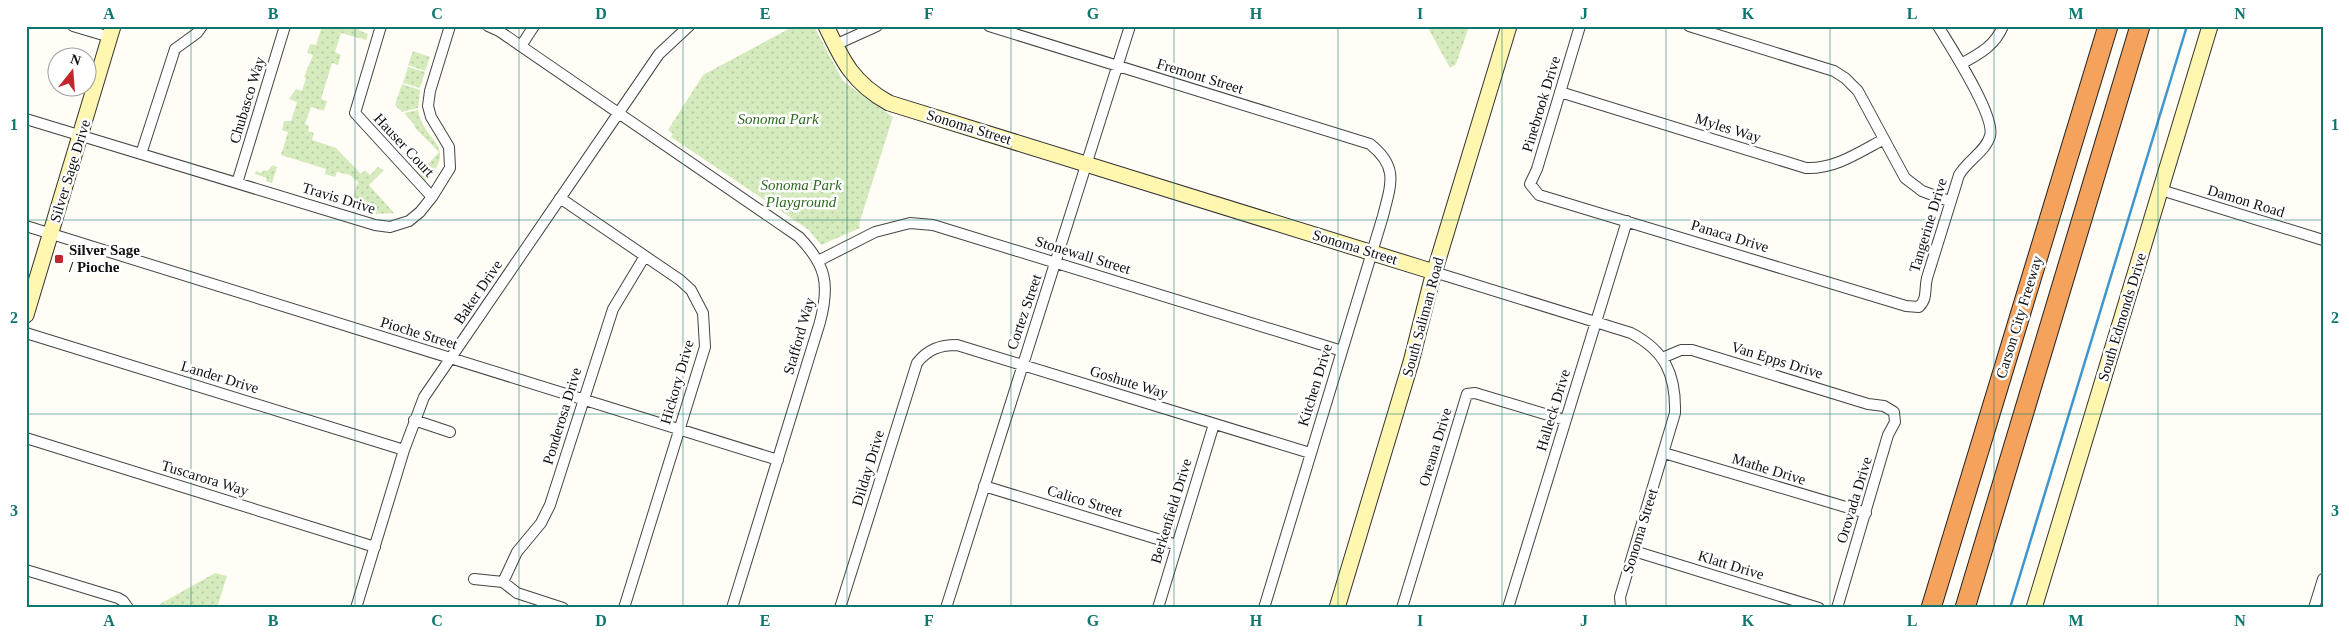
<svg xmlns="http://www.w3.org/2000/svg" width="2349" height="634" font-family="'Times New Roman',serif">
<style>
.grass{fill:url(#grass-dots)}
.lines{fill:none;stroke-linecap:round;stroke-linejoin:round}
.stream{stroke:#3f96cf;stroke-width:2.5}
.street-casing{stroke:#444;stroke-width:12}
.secondary-casing{stroke:#333;stroke-width:17}
.highway-casing{stroke:#222;stroke-width:21}
.street{stroke:#fff;stroke-width:10}
.secondary{stroke:#fff6b0;stroke-width:15}
.highway{stroke:#f5a25d;stroke-width:19}
.grid{fill:none;stroke:#0f766e;stroke-width:1;stroke-opacity:0.55}
.poi-dot{fill:#c4262e;stroke:#fff;stroke-width:2}
.labels{text-anchor:middle;dominant-baseline:central;stroke-width:5;stroke-linejoin:round;paint-order:stroke}
.street-label{font-size:15px;fill:#111;stroke:#fff}
.park-label{font-size:15px;font-style:italic;fill:#2f6b1f;stroke:#fff}
.poi-label{font-size:15px;font-weight:bold;fill:#111;stroke:#fff;text-anchor:start}
.neatline{fill:none;stroke:#0f766e;stroke-width:2}
.grid-label{font-size:16px;text-anchor:middle;font-weight:bold;fill:#0f766e}
</style>
<defs>
<pattern id="grass-dots" width="8" height="8" patternUnits="userSpaceOnUse" patternTransform="scale(1.25)"><rect width="8" height="8" fill="#d5ebbd"/><path d="M2 2h.1M6 6h.1" fill="none" stroke="#b6c8a1" stroke-width="1.8" stroke-linecap="round"/></pattern>
</defs>
<rect width="100%" height="100%" fill="#fffdf5"/>
<path class="grass" d="M322,26h28l18,8 -2,6 -25,-7 -6,19 6,3 -3,10 -6,-2 -11,36 6,2 -3,10 -13,-4 -6,17 4,2 -1,5 6,2 -2,7 24,8 25,26 4,-4 5,5 8,-8 6,3 -15,15 25,28 -19,1 -25,-7 8,-25 -8,-7 -13,-3 -2,5 -10,-3 1,-5 -45,-14 7,-23 -6,-2 2,-9h7l6,-19 -8,-3 7,-10 6,2 4,-13 -2,-1 9,-22 -6,-2 3,-9 6,1z
M794,26h20l29,55 50,36 -34,107 1,4 -39,17 -12,-15 -138,-93 2,-3 -5,-4 35,-55z
M1427,26l42,1 -13,37 -6,4z
M413,51l17,6 -5,14 -17,-6z
M408,67l17,5 -5,16 -17,-5z
M402,84l18,6 -2,18 -16,4 -7,-7z
M418,110c6,34 42,34 7,72l-7,-7 21,-23 -24,-24 -1,-4 -10,-11z
M273,165l4,2 -5,16 -6,-2 1,-3 -12,-4 1,-3 6,2 1,-3 4,1z
M215,573l12,3 -10,32h-57v-4z"/>
<g class="lines">
<path class="stream" d="M2010,608l177,-582"/>
<defs>
<path id="street" d="M73,26l37,11
M381,26l-26,87 77,84
M488,26l11,5 300,206c27,28 31,47 21,85l-88,286
M989,26l381,118c29,23 21,40 13,72l-119,392
M1580,26l-43,143 -7,15 9,11 367,111 13,1c9,-9 5,-17 8,-29l32,-103c8,-14 27,-24 31,-39 6,-20 -40,-90 -52,-110
M1689,26l145,45 11,7 13,13 47,87 17,13 27,10
M835,45l42,-19
M521,46l13,-20
M1961,64c18,-10 34,-18 42,-38
M1560,92l246,76c29,1 52,-15 78,-29
M26,119l349,106 15,2 19,-6 11,-9 12,-15 18,-29 -1,-21 -18,-30 -3,-11 2,-15 20,-65
M141,154l34,-105 22,-16 5,-7
M237,183l48,-157
M2161,190l162,50
M560,198l120,82 11,10 12,23 2,34 -81,261
M26,226l752,234
M818,261l57,-29 35,-9 23,2 409,126
M1434,272l197,61c34,18 45,41 44,80l-55,184 1,11
M26,333l378,117
M1662,358l19,-8h11l176,54 16,2 10,6 1,10 -7,13 -51,173
M414,420l36,12
M26,438l349,109
M1664,453l202,60
M984,486l193,59
M1634,551l185,57
M26,570l92,28 5,3 5,7
M474,579l29,3 14,11 46,15
M503,582l14,-30 24,-29 9,-18 63,-196 32,-53
M356,608l48,-158 20,-53 235,-343 30,-28
M840,608l77,-245c11,-14 23,-18 40,-18l353,108
M946,608l184,-582
M1158,608l56,-184
M1402,608l65,-214 8,-1 90,27
M1508,608l119,-387
M2314,608l9,-29"/>
<path id="secondary" d="M826,26c17,36 27,57 63,77l545,169
M26,315l87,-289
M1337,608l74,-246 20,-79 78,-257
M2034,608l176,-582"/>
<path id="highway" d="M1931,608l177,-582
M1965,608l175,-582"/>
</defs>
<use href="#street" class="street-casing"/>
<use href="#secondary" class="secondary-casing"/>
<use href="#highway" class="highway-casing"/>
<use href="#street" class="street"/>
<use href="#secondary" class="secondary"/>
<use href="#highway" class="highway"/>
</g>
<path class="grid" d="M191,26v582M355,26v582M519,26v582M683,26v582M847,26v582M1011,26v582M1174,26v582M1338,26v582M1502,26v582M1666,26v582M1830,26v582M1994,26v582M2158,26v582M26,220h2297M26,414h2297"/>
<rect class="poi-dot" x="54" y="254" width="10" height="10" rx="2.5"/>
<g class="labels">
<g class="street-label">
<text transform="translate(1200 76) rotate(17)">Fremont Street</text>
<text transform="translate(247 100) rotate(-73)">Chubasco Way</text>
<text transform="translate(1541 104) rotate(-73)">Pinebrook Drive</text>
<text transform="translate(969 127) rotate(17)">Sonoma Street</text>
<text transform="translate(1728 128) rotate(17)">Myles Way</text>
<text transform="translate(404 145) rotate(47)">Hauser Court</text>
<text transform="translate(70 171) rotate(-73)">Silver Sage Drive</text>
<text transform="translate(339 198) rotate(17)">Travis Drive</text>
<text transform="translate(2246 201) rotate(17)">Damon Road</text>
<text transform="translate(1928 225) rotate(-73)">Tangerine Drive</text>
<text transform="translate(1730 236) rotate(17)">Panaca Drive</text>
<text transform="translate(1355 247) rotate(17)">Sonoma Street</text>
<text transform="translate(1083 255) rotate(17)">Stonewall Street</text>
<text transform="translate(478 292) rotate(-56)">Baker Drive</text>
<text transform="translate(1024 312) rotate(-71)">Cortez Street</text>
<text transform="translate(1423 317) rotate(-75)">South Saliman Road</text>
<text transform="translate(2019 317) rotate(-73)">Carson City Freeway</text>
<text transform="translate(2122 317) rotate(-73)">South Edmonds Drive</text>
<text transform="translate(419 333) rotate(17)">Pioche Street</text>
<text transform="translate(799 336) rotate(-74)">Stafford Way</text>
<text transform="translate(1777 360) rotate(17)">Van Epps Drive</text>
<text transform="translate(220 377) rotate(17)">Lander Drive</text>
<text transform="translate(677 382) rotate(-74)">Hickory Drive</text>
<text transform="translate(1129 382) rotate(17)">Goshute Way</text>
<text transform="translate(1315 385) rotate(-73)">Kitchen Drive</text>
<text transform="translate(1553 410) rotate(-73)">Halleck Drive</text>
<text transform="translate(562 416) rotate(-73)">Ponderosa Drive</text>
<text transform="translate(1435 447) rotate(-73)">Oreana Drive</text>
<text transform="translate(868 468) rotate(-73)">Dilday Drive</text>
<text transform="translate(1769 469) rotate(17)">Mathe Drive</text>
<text transform="translate(205 478) rotate(17)">Tuscarora Way</text>
<text transform="translate(1854 500) rotate(-73)">Orovada Drive</text>
<text transform="translate(1085 501) rotate(17)">Calico Street</text>
<text transform="translate(1171 511) rotate(-73)">Berkenfield Drive</text>
<text transform="translate(1640 531) rotate(-73)">Sonoma Street</text>
<text transform="translate(1731 565) rotate(17)">Klatt Drive</text>
</g>
<g class="park-label">
<text x="778" y="119">Sonoma Park</text>
<text x="801" y="185">Sonoma Park<tspan x="801" dy="17">Playground</tspan></text>
</g>
<g class="poi-label">
<text x="69" y="250">Silver Sage<tspan x="69" dy="17">/ Pioche</tspan></text>
</g>
</g>
<rect width="2349" height="634" fill="none" stroke="#ffffff" stroke-width="55"/>
<g transform="translate(72 72) rotate(17)"><circle r="24" fill="#ffffff" stroke="#a0a0a0"/>
<path d="M0-4L9 19L0 12L-9 19Z" fill="#c4262e"/>
<text y="-8" font-size="14" font-weight="bold" text-anchor="middle" fill="#111111">N</text>
</g>
<rect x="28" y="28" width="2294" height="578" class="neatline"/>
<g class="grid-label">
<text x="109" y="19">A</text>
<text x="273" y="19">B</text>
<text x="437" y="19">C</text>
<text x="601" y="19">D</text>
<text x="765" y="19">E</text>
<text x="929" y="19">F</text>
<text x="1093" y="19">G</text>
<text x="1256" y="19">H</text>
<text x="1420" y="19">I</text>
<text x="1584" y="19">J</text>
<text x="1748" y="19">K</text>
<text x="1912" y="19">L</text>
<text x="2076" y="19">M</text>
<text x="2240" y="19">N</text>
<text x="14" y="130">1</text>
<text x="2335" y="130">1</text>
<text x="14" y="323">2</text>
<text x="2335" y="323">2</text>
<text x="14" y="516">3</text>
<text x="2335" y="516">3</text>
<text x="109" y="626">A</text>
<text x="273" y="626">B</text>
<text x="437" y="626">C</text>
<text x="601" y="626">D</text>
<text x="765" y="626">E</text>
<text x="929" y="626">F</text>
<text x="1093" y="626">G</text>
<text x="1256" y="626">H</text>
<text x="1420" y="626">I</text>
<text x="1584" y="626">J</text>
<text x="1748" y="626">K</text>
<text x="1912" y="626">L</text>
<text x="2076" y="626">M</text>
<text x="2240" y="626">N</text>
</g>
</svg>
